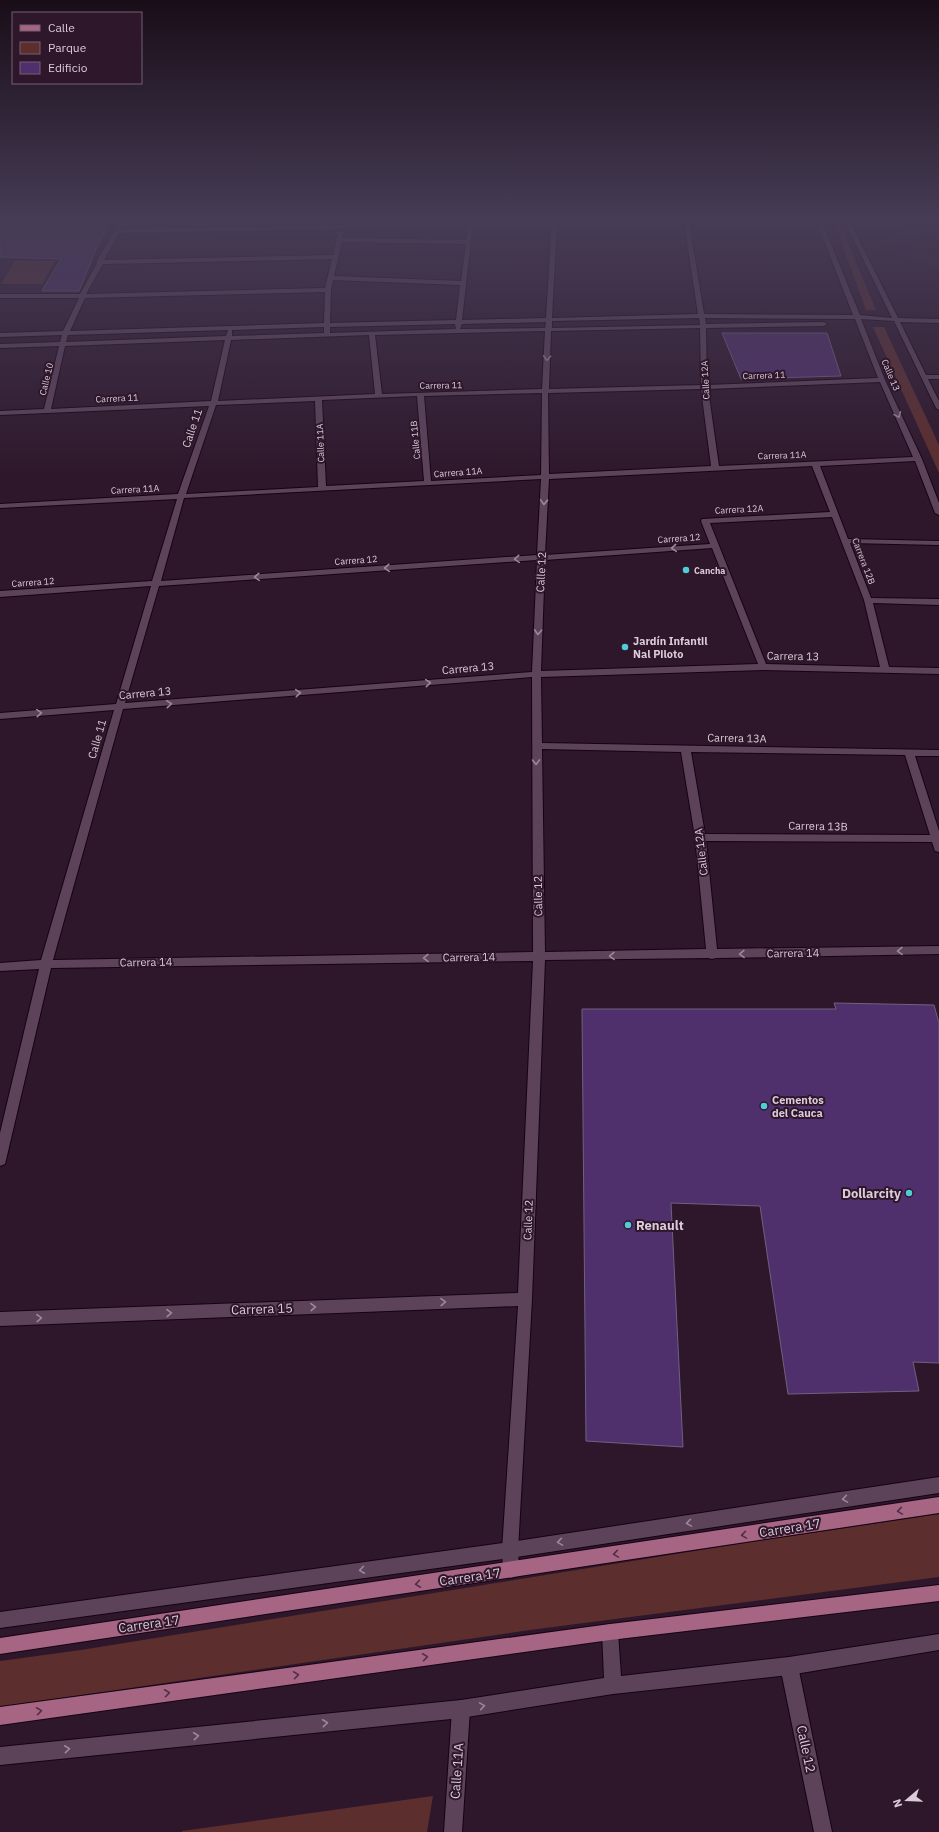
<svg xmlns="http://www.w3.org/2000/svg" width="939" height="1832" font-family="'IBM Plex Sans',sans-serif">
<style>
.built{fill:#381b35}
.green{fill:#5c2e2e}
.building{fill:#50306c;stroke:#6f617f}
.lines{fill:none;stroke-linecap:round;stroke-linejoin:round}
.minor-casing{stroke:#150313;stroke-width:2}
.secondary-casing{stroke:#150313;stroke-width:2}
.primary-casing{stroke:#150313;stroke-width:2}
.minor{fill:#5d435a;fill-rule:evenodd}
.secondary{fill:#5d435a;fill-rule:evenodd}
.primary{fill:#a66583;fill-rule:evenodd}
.oneway{stroke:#9c879a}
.oneway2{stroke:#522e45}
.poi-dot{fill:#52cbd9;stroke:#2e172b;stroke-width:1.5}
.labels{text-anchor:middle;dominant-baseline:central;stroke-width:4;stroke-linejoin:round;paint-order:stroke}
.far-street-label{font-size:9px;fill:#dbcbd9;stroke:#2e172b}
.far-poi-label{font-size:9px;font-weight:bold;fill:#dbcbd9;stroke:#2e172b;text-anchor:start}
.street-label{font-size:11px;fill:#dbcbd9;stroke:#2e172b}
.poi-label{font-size:11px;font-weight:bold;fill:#dbcbd9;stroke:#2e172b;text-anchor:start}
.near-poi-label{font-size:13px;font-weight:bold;fill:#dbcbd9;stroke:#2e172b;text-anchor:end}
.near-street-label{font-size:13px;fill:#dbcbd9;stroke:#2e172b}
</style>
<rect width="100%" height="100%" fill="#2e172b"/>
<path class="built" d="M920,226h19v9l-14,1 -9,2 -5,4v5l6,5 22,6v9l-32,-8 -13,-6 -7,-7v-7l5,-6 12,-4z"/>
<path class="green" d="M193,222h73l-1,5h-74z
M834,222h5l37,88h-10z
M15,261h40l-13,23h-41z
M873,327h11l55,118v28z
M939,1514v63l-409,53 -530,77v-46l81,-11 657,-106z
M433,1796l-6,36h-245v-1z"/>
<path class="building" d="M0,222h110l-13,25 -18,44h-37l19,-32 -61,-2z
M722,333h105l14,43 -100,3z
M834,1003l100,2 5,18v340l-26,-1 6,29 -131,3 -28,-188 -89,-3 12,244 -97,-6 -4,-432h254z"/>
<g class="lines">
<defs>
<path id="minor" d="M120,222h5l-4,7 222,-4 3,2 -3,2 -224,4 -15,27 229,-5 5,-23 3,-2 3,2 -2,6 124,2 2,-18h5l-11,98 84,-2 6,-96h5l-5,96 146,-4 -14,-92h5l15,92 149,1 -36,-93h5l38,93 32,3 -47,-96h5l48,96 41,1v4l-39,-1 26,53h13v4h-11l11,22v9l-3,-2 -42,-87 -33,-2 24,61 37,79 17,44v12l-4,-2 -20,-52 -95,5 28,73 91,2v4l-89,-2 21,55 68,1v6l-66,-2 16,64 50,1v6l-176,-4 -222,7 1,66 397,7v6h-24l24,75v21l-4,-1 -3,-9 -226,-1 11,108 222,-3v8l-223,4 -4,1 -4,-1 -163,2 -13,339 -14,251 1,20 -2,6 -6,2 -6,-2 -2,-6 -1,-20 16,-244 -518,20v-14l518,-19 15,-332 -482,7 -45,192 -1,4 -5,2v-33l39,-164 -39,2v-8l41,-3 73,-250 -114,9v-6l116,-9 35,-118 -151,11v-6l152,-10 25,-82 -177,9v-4l178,-10 31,-88 -209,9v-4l44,-2 15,-63 -59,2v-4l60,-2 2,-7 -62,2v-4l63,-2 16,-33h-79v-4h80l17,-31 -1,-1zM342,242l124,2 -5,37 -127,-5zM332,259l-7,29 -239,6 17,-30zM333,280l127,5 -4,35 -126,3 1,-33zM325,292l-1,31 -254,8 15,-33zM699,318l1,7 -148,3v-7zM705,318l150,1 23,59 -171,7 -1,-57 118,-2 3,-2 -3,-2 -118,2zM546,322l-1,6 -85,1 2,-5zM455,324l1,5 -126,4v-6zM324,327v6l-92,3v-6zM700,328l1,57 -152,4 2,-58zM228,330l-2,6 -160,6 2,-7zM545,331l-3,58 -160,5 -7,-59zM369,335l6,59 -157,7 13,-61zM225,340l-14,61 -160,8 14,-63zM880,382l33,75 -194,9 -11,-77zM701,389l10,77 -162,8 -1,-81zM542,393l-1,82 -110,6 -7,-85zM417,396l7,85 -98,5 -4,-86zM315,401l3,86 -132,7 30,-89zM812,466l18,46 -128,7 -1,2 9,23 -165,11 4,-76zM541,479l-4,76 -376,26 23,-83zM832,517l32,83 16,67 -114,-3 -56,-141zM712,548l46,116 -217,7 4,-111zM537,560l-5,112 -407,31 34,-117zM532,677l1,275 -480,8 70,-251zM542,749l139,3 14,85 11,112 -161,3zM691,752l214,3 25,80 -225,-1z
M789,1657l6,3 3,6 34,166h-18l-34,-166 3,-6z
M461,1700l6,3 3,6 -8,123h-18l8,-123 3,-6z"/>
<path id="secondary" d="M939,1477v16l-429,65 -510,70v-16l510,-70z
M610,1624l6,2 2,6 3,44 168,-19 150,-23v16l-150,25 -176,19 -152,24 -461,47v-18l461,-47 143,-22 -2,-46 2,-6z"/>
<path id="primary" d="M939,1497v16l-939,141v-16z
M939,1585v16l-329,39 -610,85v-18l610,-83z"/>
</defs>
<use href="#minor" class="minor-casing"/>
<use href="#secondary" class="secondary-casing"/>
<use href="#primary" class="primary-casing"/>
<use href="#minor" class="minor"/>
<use href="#secondary" class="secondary"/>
<use href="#primary" class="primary"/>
</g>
<defs><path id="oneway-chevron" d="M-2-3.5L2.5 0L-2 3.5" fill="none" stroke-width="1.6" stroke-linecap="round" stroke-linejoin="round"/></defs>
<g class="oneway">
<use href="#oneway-chevron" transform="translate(547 358) rotate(93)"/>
<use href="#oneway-chevron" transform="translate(898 415) rotate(66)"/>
<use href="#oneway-chevron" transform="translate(544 502) rotate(92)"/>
<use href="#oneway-chevron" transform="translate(674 548) rotate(176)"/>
<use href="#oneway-chevron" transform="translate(517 559) rotate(176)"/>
<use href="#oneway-chevron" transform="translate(387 568) rotate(176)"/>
<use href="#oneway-chevron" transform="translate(257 577) rotate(176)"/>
<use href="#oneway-chevron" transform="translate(538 632) rotate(93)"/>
<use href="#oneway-chevron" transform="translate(428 683) rotate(-5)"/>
<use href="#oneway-chevron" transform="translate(298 693) rotate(-5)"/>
<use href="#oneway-chevron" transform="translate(169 704) rotate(-5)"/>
<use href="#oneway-chevron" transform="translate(39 713) rotate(-4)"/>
<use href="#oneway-chevron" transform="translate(536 762) rotate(89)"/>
<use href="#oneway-chevron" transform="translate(900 951) rotate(179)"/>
<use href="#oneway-chevron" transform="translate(742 954) rotate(179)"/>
<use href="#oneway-chevron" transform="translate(612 956) rotate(179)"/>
<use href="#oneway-chevron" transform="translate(426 958) rotate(179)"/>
<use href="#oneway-chevron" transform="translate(443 1302) rotate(-2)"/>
<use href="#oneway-chevron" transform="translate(313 1307) rotate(-2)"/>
<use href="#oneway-chevron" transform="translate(169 1313) rotate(-2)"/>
<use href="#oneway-chevron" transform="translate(39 1318) rotate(-2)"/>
<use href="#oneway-chevron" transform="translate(845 1499) rotate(171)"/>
<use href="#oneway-chevron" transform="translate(689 1523) rotate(171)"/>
<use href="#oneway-chevron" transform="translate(560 1542) rotate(171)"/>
<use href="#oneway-chevron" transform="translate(362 1570) rotate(172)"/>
<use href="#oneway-chevron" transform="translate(482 1706) rotate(-9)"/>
<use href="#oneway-chevron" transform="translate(325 1723) rotate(-6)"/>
<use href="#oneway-chevron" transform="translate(196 1736) rotate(-6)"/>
<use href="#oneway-chevron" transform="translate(67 1749) rotate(-6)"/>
</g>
<g class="oneway2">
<use href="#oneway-chevron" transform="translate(900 1511) rotate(171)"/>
<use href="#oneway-chevron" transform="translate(744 1535) rotate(171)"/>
<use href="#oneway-chevron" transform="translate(616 1554) rotate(171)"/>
<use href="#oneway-chevron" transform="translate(418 1584) rotate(172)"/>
<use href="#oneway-chevron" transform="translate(425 1657) rotate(-8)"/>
<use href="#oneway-chevron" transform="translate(296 1675) rotate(-8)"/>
<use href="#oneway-chevron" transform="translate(167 1693) rotate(-8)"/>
<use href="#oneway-chevron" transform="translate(39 1711) rotate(-8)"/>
</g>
<linearGradient id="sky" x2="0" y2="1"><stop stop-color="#190d18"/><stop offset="0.46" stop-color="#463c55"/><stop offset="1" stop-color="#463c55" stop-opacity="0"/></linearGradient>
<rect width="939" height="478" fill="url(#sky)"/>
<g class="poi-dot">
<circle cx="686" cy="570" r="4"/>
<circle cx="625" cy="647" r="4"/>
<circle cx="764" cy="1106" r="4"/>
<circle cx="909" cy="1193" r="4"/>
<circle cx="628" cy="1225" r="4"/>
</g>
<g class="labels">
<g class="far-street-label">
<text transform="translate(764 375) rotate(-2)">Carrera 11</text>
<text transform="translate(891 375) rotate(67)">Calle 13</text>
<text transform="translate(46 379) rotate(-76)">Calle 10</text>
<text transform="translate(705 380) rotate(-93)">Calle 12A</text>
<text transform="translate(441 385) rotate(-1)">Carrera 11</text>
<text transform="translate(117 398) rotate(-3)">Carrera 11</text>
<text transform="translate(415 440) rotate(-95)">Calle 11B</text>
<text transform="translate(320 443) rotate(-92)">Calle 11A</text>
<text transform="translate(782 455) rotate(-2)">Carrera 11A</text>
<text transform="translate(458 472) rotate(-4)">Carrera 11A</text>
<text transform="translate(135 489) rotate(-3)">Carrera 11A</text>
<text transform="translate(739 509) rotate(-3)">Carrera 12A</text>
<text transform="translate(679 538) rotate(-4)">Carrera 12</text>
<text transform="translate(356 560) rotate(-4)">Carrera 12</text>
<text transform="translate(864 561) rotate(69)">Carrera 12B</text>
<text transform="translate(33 582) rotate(-4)">Carrera 12</text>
</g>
<g class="far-poi-label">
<text x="694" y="570">Cancha</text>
</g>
<g class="street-label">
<text transform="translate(192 428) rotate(-71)">Calle 11</text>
<text transform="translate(541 572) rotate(-87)">Calle 12</text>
<text transform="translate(793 656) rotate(1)">Carrera 13</text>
<text transform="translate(468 668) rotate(-5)">Carrera 13</text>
<text transform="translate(145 693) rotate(-5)">Carrera 13</text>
<text transform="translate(737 738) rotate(1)">Carrera 13A</text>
<text transform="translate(97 739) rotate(-74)">Calle 11</text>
<text transform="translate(818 826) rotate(1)">Carrera 13B</text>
<text transform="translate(701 852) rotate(-97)">Calle 12A</text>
<text transform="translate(538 896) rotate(-91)">Calle 12</text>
<text transform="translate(793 953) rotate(-1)">Carrera 14</text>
<text transform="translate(469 957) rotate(-1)">Carrera 14</text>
<text transform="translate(146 962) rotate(-1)">Carrera 14</text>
<text transform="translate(528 1220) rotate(-88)">Calle 12</text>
</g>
<g class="poi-label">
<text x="633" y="641">Jardín Infantil<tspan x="633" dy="13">Nal Piloto</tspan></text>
<text x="772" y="1100">Cementos<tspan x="772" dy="13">del Cauca</tspan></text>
</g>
<g class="near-poi-label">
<text x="901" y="1193">Dollarcity</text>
<text x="636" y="1225" text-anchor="start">Renault</text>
</g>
<g class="near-street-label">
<text transform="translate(262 1309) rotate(-2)">Carrera 15</text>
<text transform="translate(790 1528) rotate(-9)">Carrera 17</text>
<text transform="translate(470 1577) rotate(-8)">Carrera 17</text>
<text transform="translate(149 1624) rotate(-8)">Carrera 17</text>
<text transform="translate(806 1749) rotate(78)">Calle 12</text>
<text transform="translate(457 1771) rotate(-86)">Calle 11A</text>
</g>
</g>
<rect x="12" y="12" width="130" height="72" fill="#2e172b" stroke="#735f71"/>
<rect x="20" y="25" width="20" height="6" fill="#a66583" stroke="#735f71"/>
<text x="48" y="32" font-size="12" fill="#dbcbd9">Calle</text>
<rect x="20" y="42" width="20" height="12" fill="#5c2e2e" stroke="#735f71"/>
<text x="48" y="52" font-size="12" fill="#dbcbd9">Parque</text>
<rect x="20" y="62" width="20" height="12" fill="#50306c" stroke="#735f71"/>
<text x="48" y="72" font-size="12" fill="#dbcbd9">Edificio</text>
<g transform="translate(907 1800) rotate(251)" stroke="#2e172b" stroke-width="3" paint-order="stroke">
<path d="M0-3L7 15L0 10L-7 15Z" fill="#dbcbd9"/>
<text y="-6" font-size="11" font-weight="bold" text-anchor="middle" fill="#dbcbd9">N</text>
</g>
</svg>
